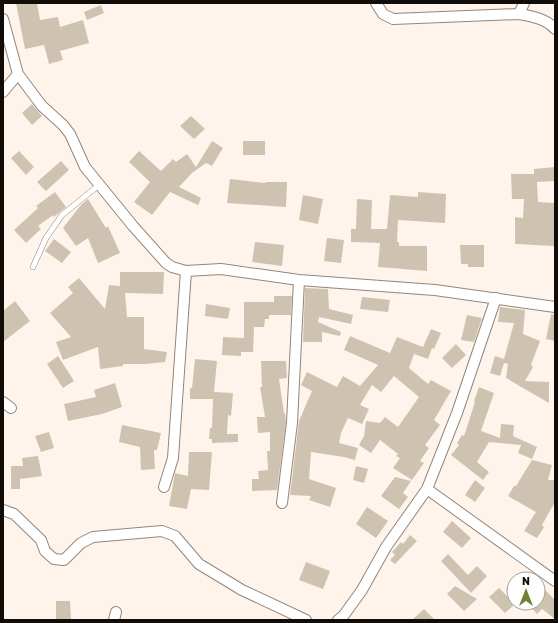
<svg xmlns="http://www.w3.org/2000/svg" width="558" height="623" font-family="Rubik,sans-serif">
<style>
.building{fill:#cec3b1}
.lines{fill:none;stroke-linecap:round;stroke-linejoin:round}
.lane-casing{stroke:#958578;stroke-width:6}
.street-casing{stroke:#958578;stroke-width:12}
.lane{stroke:#fff;stroke-width:5}
.street{stroke:#fff;stroke-width:10}
</style>
<rect width="100%" height="100%" fill="#fff4ec"/>
<path class="building" d="M16,3h21l3,17 18,-3 2,10 23,-7 6,23 -29,8 3,9 -14,4 -5,-19 -19,4z
M101,5l3,8 -17,7 -3,-8z
M32,104l10,12 -10,9 -10,-12z
M191,116l14,13 -11,10 -14,-13z
M212,141l11,7 -11,18 -6,-3 -14,10 -13,14 22,11 -3,7 -28,-13 -18,23 -18,-13 16,-20 -21,-20 10,-11 22,20 12,-12 3,3 11,-8 9,13z
M243,141h22v14h-22z
M19,151l15,16 -8,8 -15,-17z
M61,161l8,9 -23,21 -9,-9z
M555,167v14l-18,1 1,20 17,1 -1,43 -39,-2v-27l8,1 1,-19h-12l-1,-25h23v-5z
M230,179l35,4 1,-1h21l-1,25 -59,-4z
M55,192l11,15 -12,10 -1,-2 -15,11 3,3 -15,14 -12,-13 24,-22 -2,-2z
M418,192l28,2 -1,29 -47,-3 -1,22h2v4h28v25l-49,-4 2,-24 -29,-1v-13h5l1,-30 15,1 -1,29h16l3,-34 28,2z
M303,195l20,4 -5,25 -19,-4z
M88,199l18,29 2,-2 12,27 -22,10 -10,-25 -12,8 -13,-18 17,-22z
M327,238l17,2 -3,23 -17,-2z
M54,239l17,13 -9,11 -17,-12z
M255,242l29,3 -2,21 -30,-4z
M460,245h24v22h-16v-3h-7z
M120,272h44l-1,22 -38,-1 2,24h17v32l23,3 -2,10 -19,2h-23v2l-23,3 -2,-22 -35,13 -7,-18 15,-5 -21,-24 23,-20 -5,-6 11,-9 26,31 4,-24 11,1z
M305,288l23,1 1,20 24,6 -2,9 -32,-7 -1,5 23,10 -1,4 -18,-4v10h-19z
M274,296h18l-1,19h-22v4h-4l-1,8h-10l-1,25h-12v4l-19,-1 1,-18 21,1v-36h30z
M362,297l28,3 -2,12 -28,-3z
M15,301l15,20 -27,21v-31z
M206,304l24,4 -2,11 -23,-3z
M500,307l25,3 -2,24 17,7 -9,24 2,2 -8,14 24,1v21l-43,-25 2,-14 -4,-1 -4,13 -10,-3 5,-17 9,3 10,-36 -16,-1z
M551,314l4,1v26l-9,-2z
M467,315l15,3 -8,24 -13,-2z
M431,329l10,4 -7,16 -2,-1 -4,11 -14,-5 -5,14 19,16 3,-4 20,11 -17,29 6,5 -15,20 4,3 -9,13 4,2 -12,17 -19,-12 7,-10 -4,-2 2,-2 -18,-14 -9,13 -12,-8 5,-9 2,-15 14,2 5,-6 13,10 21,-30 -25,-21 -13,16 -9,-7 -12,20 9,4 -7,15 -14,-6 -7,15 -2,10 19,5 -3,12 -11,-3 -33,-5 -2,27 27,9 -6,19 -21,-7 2,-4 -21,-1 9,-74 13,-30 -11,-6 6,-13 30,15 6,-11 17,10 18,-21 -34,-15 6,-14 40,17 7,-16 26,10z
M456,344l10,11 -14,13 -10,-10z
M58,356l16,25 -11,7 -16,-24z
M195,359l22,2 -3,31 19,1 -2,23 -3,-1 -1,19h11v8l-26,1v-4h-3l1,-11h2l1,-29h-23v-11h2z
M261,361h25l1,17 -8,1 5,34h1l1,9 -9,68 -25,1v-12h7l-1,-8 10,-1 -1,-19h3v-19l-12,1 -1,-16h8l-5,-30h2z
M115,383l7,24 -20,7 -34,7 -4,-17 32,-7 -2,-7z
M479,387l15,6 -13,38 19,7 1,-14 13,1 -1,11 24,11 -5,12 -14,-6 3,-8 -32,-3 -12,20 12,10 -6,8 -32,-25 8,-10 -2,-2 5,-8 2,1 11,-34 -1,-1z
M122,425l39,8 -4,17h-3l1,19 -14,1 -1,-23 -21,-5z
M49,432l5,16 -13,4 -6,-16z
M189,452h23l-3,38 -18,-1 -4,20 -18,-3 6,-33 13,3z
M38,456l4,20 -22,3v10h-9v-23h12l-1,-8z
M532,460l20,5 -4,15h7v22l-13,23 2,2 -7,11 -13,-7 12,-19 -28,-16 6,-10h2z
M356,466l12,3 -4,14 -11,-3z
M395,477l16,4 -8,12 5,4 -9,12 -18,-13z
M475,480l10,8 -10,14 -10,-7z
M367,507l21,14 -12,17 -20,-14z
M452,521l19,17 -9,10 -19,-16z
M410,535l7,6 -22,23 -5,-4 5,-5 -3,-3 9,-10 2,2z
M448,554l20,21 9,-9 10,10 -16,17 -30,-32z
M306,562l24,9 -7,18 -24,-9z
M455,586l22,13 -13,12 -17,-17z
M499,588l16,16 -10,9 -16,-16z
M544,589l11,11v19l-13,-10 -5,5 -10,-11h11v-8z
M56,601h14l1,19h-15z
M424,609l11,11h-23z"/>
<g class="lines">
<defs>
<path id="lane" d="M33,267l13,-29 16,-23 37,-30"/>
<path id="street" d="M376,3l7,11 10,5 126,-5
M524,3l-5,11c12,2 28,5 36,15
M3,19l15,55
M3,92l15,-18 24,32 21,19 7,9 15,33 48,59 33,37 6,4 14,4 35,-2 78,11 136,10 120,17
M3,402l8,6
M164,487l9,-29 13,-187
M427,489l128,92
M282,503l10,-80 7,-143
M3,510l11,4 27,26 4,11 9,8 10,1 17,-17 12,-6 69,-6 13,5 24,28 43,26 64,30
M114,620l2,-8
M338,620l6,-5 18,-25 24,-43 41,-58 30,-76 39,-115"/>
</defs>
<use href="#lane" class="lane-casing"/>
<use href="#street" class="street-casing"/>
<use href="#lane" class="lane"/>
<use href="#street" class="street"/>
</g>
<rect width="558" height="623" fill="none" stroke="#120c08" stroke-width="8"/>
<g transform="translate(526 591)"><circle r="19" fill="#ffffff" stroke="#a09e9c"/>
<path d="M0-3L7 15L0 10L-7 15Z" fill="#708231"/>
<text y="-6" font-size="11" font-weight="bold" text-anchor="middle" fill="#120c08">N</text>
</g>
</svg>
